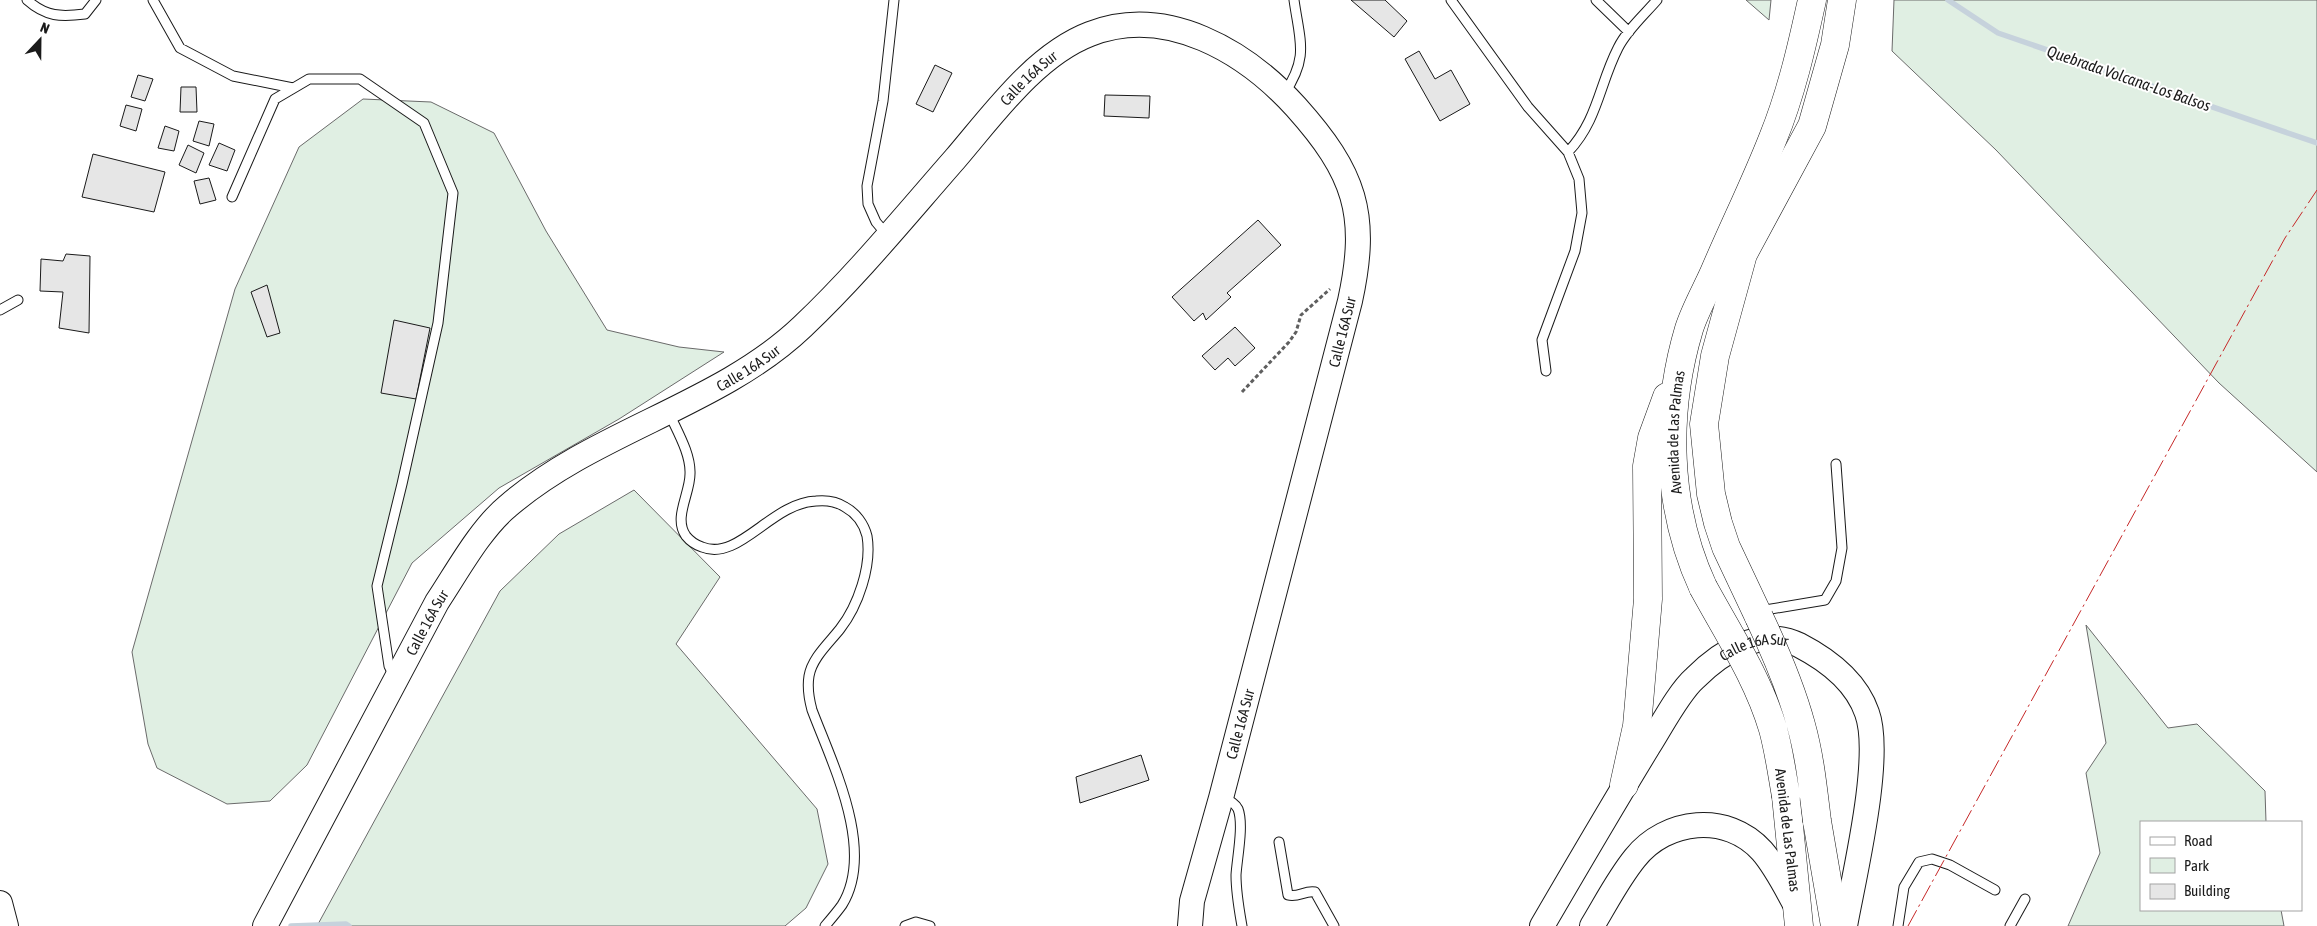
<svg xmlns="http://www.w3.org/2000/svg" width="2317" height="926" font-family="'Asap Condensed',sans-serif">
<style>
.green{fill:#e0efe3;stroke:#6a6a6a}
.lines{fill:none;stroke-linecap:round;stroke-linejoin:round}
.stream{stroke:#c6d2dc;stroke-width:5.5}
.building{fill:#e6e6e6;stroke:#1a1a1a}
.lane-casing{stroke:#1a1a1a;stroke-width:11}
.secondary-casing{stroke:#1a1a1a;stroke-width:26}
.primary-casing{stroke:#1a1a1a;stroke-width:29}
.path{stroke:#5f5f5f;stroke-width:3;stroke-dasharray:4 2.5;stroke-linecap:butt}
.lane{stroke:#fff;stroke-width:9}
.secondary{stroke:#fff;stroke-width:24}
.primary{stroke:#fff;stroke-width:28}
.primary-bridge-casing{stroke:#1a1a1a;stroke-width:29;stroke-linecap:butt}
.primary-bridge{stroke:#fff;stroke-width:28}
.power{stroke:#c62828;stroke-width:1;stroke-dasharray:18 4 2.5 4;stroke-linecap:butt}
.labels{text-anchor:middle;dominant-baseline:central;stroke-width:4;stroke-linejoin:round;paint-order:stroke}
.street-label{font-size:15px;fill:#1a1a1a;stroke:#fff}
.water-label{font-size:16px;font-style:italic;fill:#1a1a1a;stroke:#fff}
</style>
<rect width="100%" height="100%" fill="#fff"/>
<path class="green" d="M1746,0h25l-2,20z
M1894,0h423v472l-98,-89 -223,-233 -104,-99z
M363,99l68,3 63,31 52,98 61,99 72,17 45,5 -105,67 -120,69 -87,75 -105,202 -37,36 -43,3 -70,-36 -9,-24 -16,-92 103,-363 64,-142z
M634,490l86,87 -44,67 141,165 11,55 -22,44 -21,18h-468l183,-335 59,-57z
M2086,625l82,103 29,-4 68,67 1,31h-125v88h140l3,16h-216l32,-73 -14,-80 20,-30z"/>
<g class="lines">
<path class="stream" d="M1948,0l50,33 319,110
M291,926l55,-2 3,2"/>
</g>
<path class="building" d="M1351,0h34l22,21 -13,16z
M1419,51l16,28 16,-9 19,34 -30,17 -35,-62z
M935,65l17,8 -19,39 -17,-8z
M138,75l15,4 -8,22 -14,-4z
M181,87h15l1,25h-17z
M1105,95l45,1 -1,22 -45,-2z
M126,105l16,4 -6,22 -16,-5z
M199,121l15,3 -5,22 -16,-5z
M165,126l14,5 -5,20 -16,-3z
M219,143l16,7 -8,21 -18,-6z
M188,145l16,8 -8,20 -17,-8z
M93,154l72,18 -11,40 -72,-15z
M209,178l7,22 -16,4 -6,-23z
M1258,220l23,25 -54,48 4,4 -25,23 -3,-7 -9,8 -22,-24z
M66,254l24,2 -1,77 -30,-5 4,-36 -23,-1 1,-32 22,2z
M267,285l13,48 -13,4 -16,-45z
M394,320l36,8 -14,71 -35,-6z
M1235,327l20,21 -20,18 -7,-8 -13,12 -13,-14z
M1141,755l8,25 -69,23 -4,-26z"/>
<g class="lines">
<defs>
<path id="lane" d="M27,0c19,17 34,17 58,14l11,-14
M153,0l27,48 53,28 60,12
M1451,0l77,107 40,45 11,27 3,34 -7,38 -33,89 4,31
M1596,0l33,32
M1284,94c25,-37 16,-52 10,-94
M1568,152c30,-32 31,-67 50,-104 9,-18 26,-33 39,-48
M232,197l43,-98 34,-20h51l64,44 29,70 -15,130 -36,161 -25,102 12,80 5,10
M887,235l-11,-13 -8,-18 -1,-18 16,-85 11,-101
M0,310l18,-10
M669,413c8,18 22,41 21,61 0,20 -17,44 -4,62 4,5 10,9 16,11 37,15 69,-44 114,-46 10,-1 20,0 29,6 11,6 19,17 22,29 5,30 -9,70 -27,93 -11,14 -28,29 -31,47 -2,12 0,23 3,34 20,53 64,140 30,195 -5,7 -11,14 -17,21
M1759,611l66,-11 11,-19 6,-33 -6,-84
M1223,798c6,2 12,5 15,11 6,16 -1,49 -2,66 0,18 3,34 6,51
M1279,842l9,53c10,3 17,-5 27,-3l19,34
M905,926l11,-4 14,4
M1898,926l6,-39 15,-25 13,-3 18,6 45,25
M2010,926l15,-27"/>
<g id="secondary">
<path d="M0,903l6,23"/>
<path id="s1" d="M265,926l172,-324c20,-30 43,-73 71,-96 87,-75 212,-101 294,-179 55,-52 103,-111 153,-168 37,-43 80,-104 135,-125 77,-30 156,18 206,73 59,66 73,107 54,194l-129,497 -29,103 -2,25"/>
<path id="s2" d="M1542,926c35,-60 70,-120 106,-179 13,-20 30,-54 47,-69 26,-26 66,-52 104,-33 29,15 57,36 68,68 16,44 -13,163 -22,213"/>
<path d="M1592,926c14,-23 26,-47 43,-68 31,-39 92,-46 127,-7 14,16 24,37 34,55"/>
</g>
<g id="primary">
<path id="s3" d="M1703,587c-37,-80 -39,-174 -14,-258 6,-19 17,-38 25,-56 19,-45 41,-89 59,-135 18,-44 29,-92 39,-138"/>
<path d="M1759,617l-33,-70 -8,-24 -7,-29 -7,-70 11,-68 28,-102 69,-128 23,-81 7,-45"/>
<path d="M1624,785l13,-59 11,-127 -1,-133 5,-28 15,-41"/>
<path d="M1786,796l13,130"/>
<path d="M1817,821l18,105"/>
</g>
</defs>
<use href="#lane" class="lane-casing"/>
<use href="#secondary" class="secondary-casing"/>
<use href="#primary" class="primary-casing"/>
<path class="path" d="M1242,392l47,-50 7,-10 5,-17 29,-26"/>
<use href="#lane" class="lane"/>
<use href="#secondary" class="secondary"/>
<use href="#primary" class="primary"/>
<defs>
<path id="primary-bridge" d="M1703,587c25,46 55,91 70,142 6,22 9,45 13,67
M1759,617c17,36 32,71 42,108 9,32 12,64 16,96"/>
</defs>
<use href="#primary-bridge" class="primary-bridge-casing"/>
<use href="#primary-bridge" class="primary-bridge"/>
<path class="power" d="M1908,926l377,-688 32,-48"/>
</g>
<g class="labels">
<g class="street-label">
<text stroke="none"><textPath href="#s1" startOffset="1169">Calle 16A Sur</textPath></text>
<text transform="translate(1342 332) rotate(-76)">Calle 16A Sur</text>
<text stroke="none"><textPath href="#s1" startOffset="764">Calle 16A Sur</textPath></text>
<text stroke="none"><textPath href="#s3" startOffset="159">Avenida de Las Palmas</textPath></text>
<text stroke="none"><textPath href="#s1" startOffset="344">Calle 16A Sur</textPath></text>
<text stroke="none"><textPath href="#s2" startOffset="361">Calle 16A Sur</textPath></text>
<text transform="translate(1240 724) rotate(-75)">Calle 16A Sur</text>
<text transform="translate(1788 830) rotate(83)">Avenida de Las Palmas</text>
</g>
<g class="water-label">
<text transform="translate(2129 78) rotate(19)">Quebrada Volcana-Los Balsos</text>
</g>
</g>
<rect x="2140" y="821" width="162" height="90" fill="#ffffff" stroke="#a3a3a3"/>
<rect x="2150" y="837" width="25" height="8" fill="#ffffff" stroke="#a3a3a3"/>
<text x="2184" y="846" font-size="15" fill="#1a1a1a">Road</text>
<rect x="2150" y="858" width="25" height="15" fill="#e0efe3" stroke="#a3a3a3"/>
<text x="2184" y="871" font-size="15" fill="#1a1a1a">Park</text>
<rect x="2150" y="884" width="25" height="15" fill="#e6e6e6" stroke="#a3a3a3"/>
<text x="2184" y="896" font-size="15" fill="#1a1a1a">Building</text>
<g transform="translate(40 40) rotate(22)" stroke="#ffffff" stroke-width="4" paint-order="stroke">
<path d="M0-4L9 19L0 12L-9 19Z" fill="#1a1a1a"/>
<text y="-8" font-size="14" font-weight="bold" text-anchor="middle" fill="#1a1a1a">N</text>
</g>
</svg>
